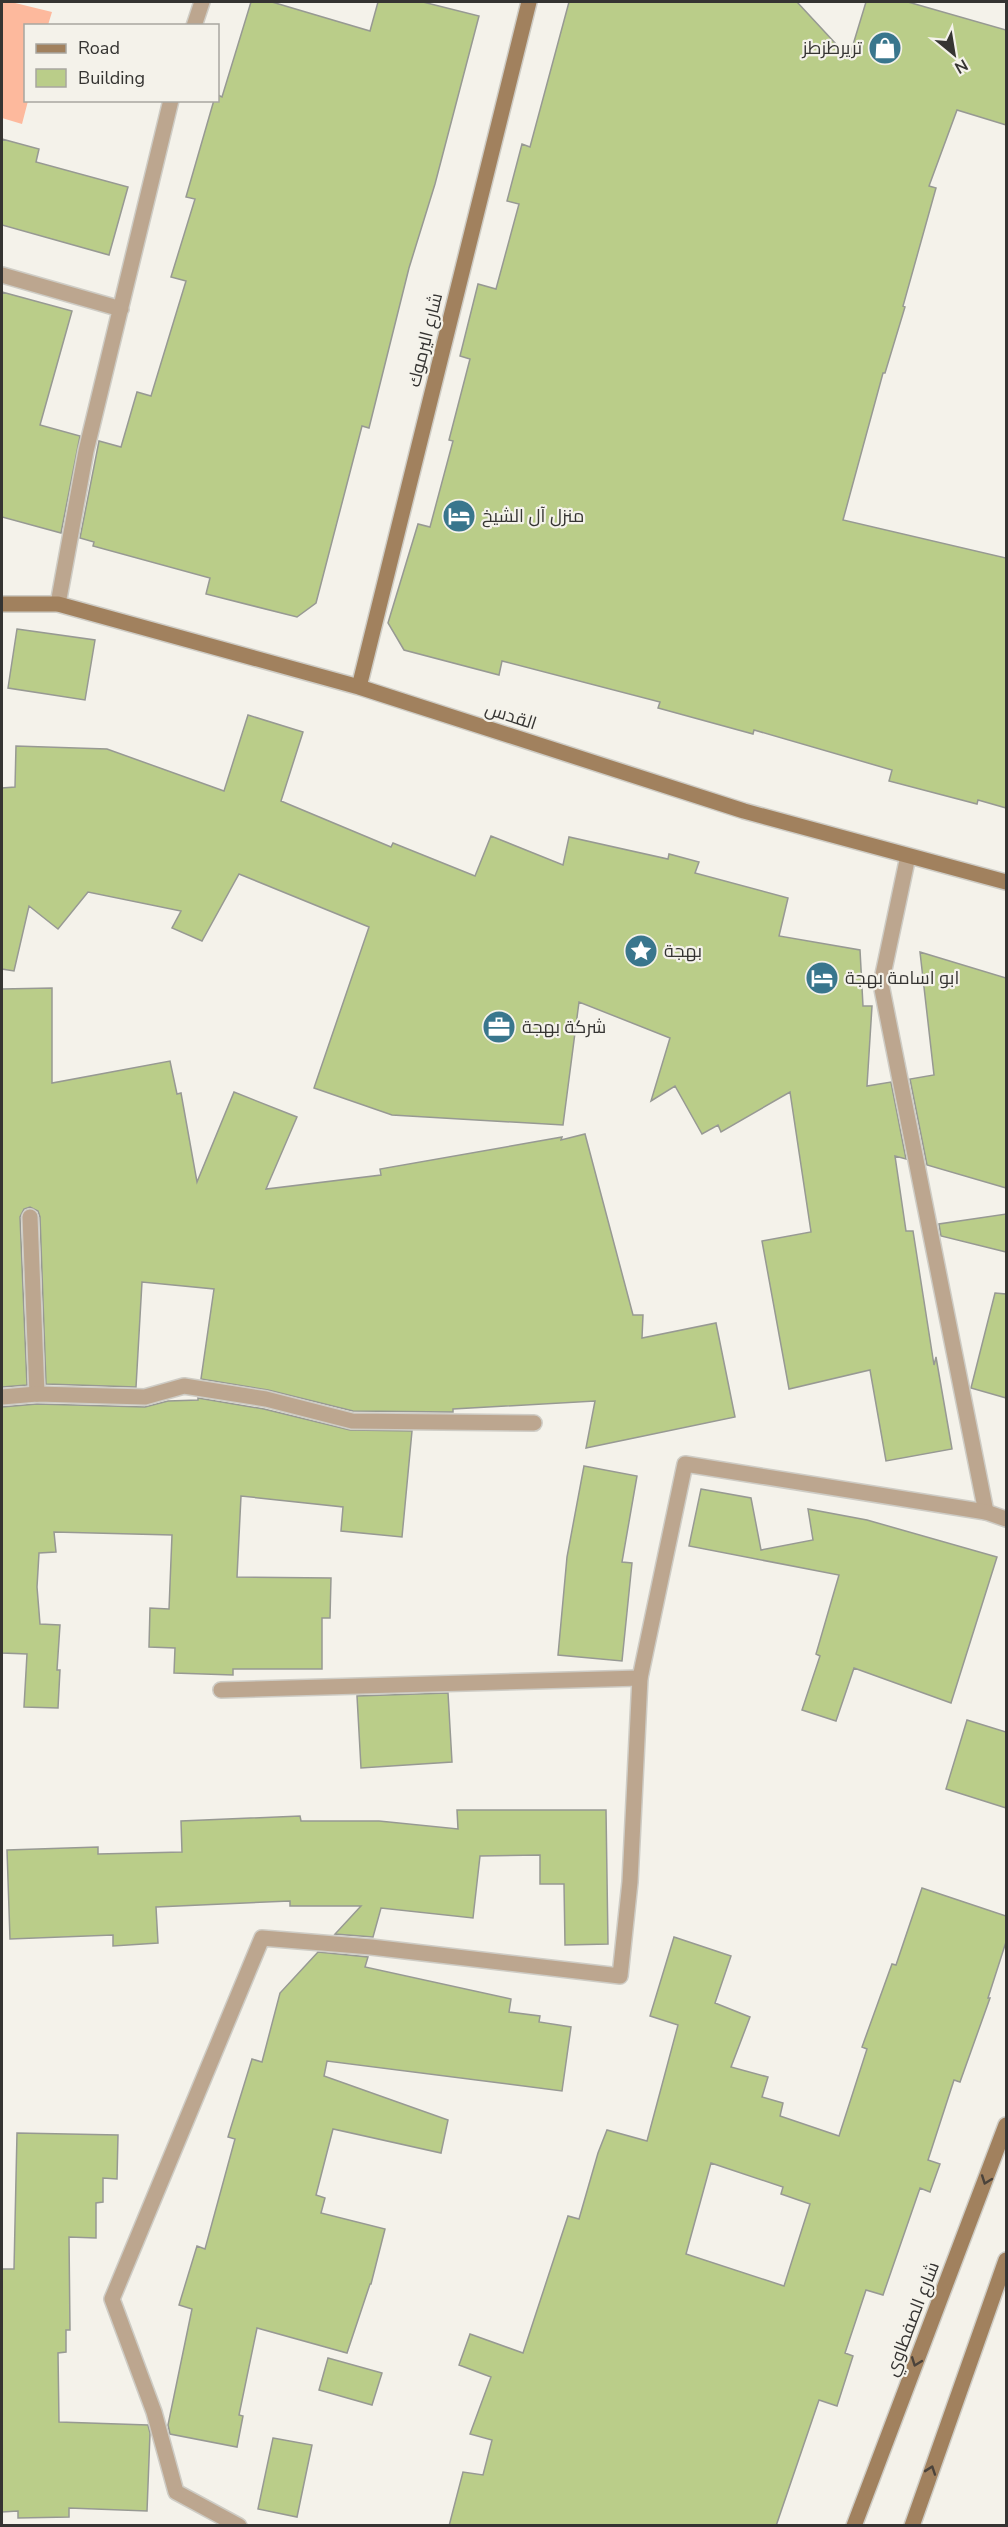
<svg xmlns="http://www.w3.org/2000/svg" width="1008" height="2527" font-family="'Nunito Sans',Cairo,sans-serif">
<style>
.green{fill:#fdb99d}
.building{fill:#bacd89;stroke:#979993;stroke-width:1.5;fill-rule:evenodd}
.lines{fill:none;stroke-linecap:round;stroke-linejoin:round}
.lane-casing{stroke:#ceccc5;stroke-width:18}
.street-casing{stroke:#ceccc5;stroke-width:18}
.secondary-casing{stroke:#ceccc5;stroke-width:18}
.lane{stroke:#bca68f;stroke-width:15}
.street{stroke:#bca68f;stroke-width:15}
.secondary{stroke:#a1815e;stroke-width:15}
.oneway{stroke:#4b433b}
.labels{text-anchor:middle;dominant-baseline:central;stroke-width:4.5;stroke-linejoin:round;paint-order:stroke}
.poi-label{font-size:18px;fill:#353432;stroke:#f4f2ea;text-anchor:start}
.street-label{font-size:18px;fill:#353432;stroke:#f4f2ea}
</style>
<rect width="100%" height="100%" fill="#f4f2ea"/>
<path class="green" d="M2,2h9l41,10 -4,13 -22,1v74l2,1 -6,23 -20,-6z"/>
<path class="building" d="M251,2h21l98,29 8,-29h45l56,14 -44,168 -26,84 -40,160 -7,-2 -46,177 -19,14 -91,-23 4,-16 -117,-32 1,-4 -14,-4 19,-97 22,6 16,-55 14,4 35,-115 -15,-4 24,-78 -9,-2 28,-97h4v-5l4,2z
M569,2h228l52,56 17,-56h42l98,28v95l-49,-15 -28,76 7,2 -33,118 2,1 -20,66h-2l-40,147 163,38v250l-28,-8 -1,4 -88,-23 3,-11 -138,-40 -1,4 -95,-26 2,-6 -158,-41 -3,14 -95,-25 -16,-27 30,-99 12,3 23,-86 -4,-1 21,-81 -10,-3 18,-72 18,5 23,-85 -12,-3 15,-57 8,3z
M2,139l37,10 -3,13 92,25 -19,68 -107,-30z
M2,292l70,19 -32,114 40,11 -19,97 -59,-16z
M17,629l78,11 -10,60 -77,-12z
M248,715l55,17 -22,69 110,46 2,-4 82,33 16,-40 72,29 6,-28 99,22 1,-5 30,8 -4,11 93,25 -9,38 81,14 3,56h9l-5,80 24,-4 15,77 -11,-3 11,75h7l21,134 2,-8 16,92 -66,12 -16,-91 -81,19 -27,-148 49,-9 -21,-140 -69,40 -3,-7 -16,9 -27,-48 -24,15 19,-63 -91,-36 -16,123 -171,-10 -78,-27 55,-161 -130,-53 -37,67 -30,-13 9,-17 -93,-19 -30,37 -29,-23 -15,65 -12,-2v-181l13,-1 1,-41 91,3 117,42z
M920,952l86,26v210l-79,-23 -17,-86 24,-4z
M52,988v95l118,-22 7,33 4,-1 16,89 37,-90 63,25 -31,72 115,-14 -1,-6 182,-32 -1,3 24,-6 48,181h10l-1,23 74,-15 19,94 -149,31 9,-47 -142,8v3l-100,-1 -85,-21 -67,-11 13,-90 -72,-7 -6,105 -90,-3 -6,-167 -2,-6 -8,-4 -6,2 -4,8 7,168 -25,2v-398z
M1006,1214v38l-65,-16 -2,-12z
M995,1293l11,1v104l-35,-10z
M198,1398l66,11 86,21 62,1 -10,106 -61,-6 2,-24 -102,-11 -4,81 94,1 -1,40h-8v51h-89v6l-59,-2 1,-25 -26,-1 1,-39 19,1 3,-74 -118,-3 2,20 -17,1 -2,34 3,37 20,1 -3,45h3l-2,38 -34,-1 3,-53 -25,-1v-246l35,-3 108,3 23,-6 30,-1z
M584,1466l53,10 -15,86 10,1 -10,98 -64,-6 9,-98z
M701,1489l50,9 10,52 52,-10 -5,-31 59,11 130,37 -46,146 -97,-35 -18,53 -34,-11 18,-54 -4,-2 23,-79 -150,-29z
M448,1693l4,69 -91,6 -4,-72z
M967,1720l39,12v76l-60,-19z
M457,1810h149l2,134 -43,1 -1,-61h-24v-29l-60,1 -7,62 -92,-10 -8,29 -38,-3 26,-28h-71v-5l-134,6 2,36 -45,3v-11l-103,4 -3,-89 91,-3v7l84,-2 -1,-31 119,-5 1,5h78l79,8z
M922,1888l84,28v26l-18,56h2l-30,84 -6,-2 -26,80 12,4 -10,28 -10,-4 -37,107 -17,-5 -21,63 8,3 -16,50 -18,-6 -43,126h-327l14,-54 20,3 9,-35 -22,-6 21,-57 -32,-12 11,-31 53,19 45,-137 11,3 19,-66 9,-23 40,11 31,-116 -28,-9 24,-79 57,19 -16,47 35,14 -19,50 37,10 -6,20 21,6 -3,13 59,20 28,-87 -5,-2 30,-83 4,1zM711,2163l72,24 -2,7 29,10 -26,82 -98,-32z
M318,1952l50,5 -3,10 146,32 -2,13 31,4 -1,6 32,5 -9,64 -235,-30 -3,15 124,44 -7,33 -108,-24 -17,66 9,3 -4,15 64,16 -14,55h-1l-23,69 -90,-25 -18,87 4,1 -6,31 -67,-13 -2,-9 24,-116 -13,-4 18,-59 8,3 30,-110 -7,-2 24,-78 10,3 18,-69z
M17,2133l101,2 -1,44 -14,-1v24l-7,1v35l-27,-1 1,93h-4v22l-8,1 1,69 89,3 2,8 -3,78 -78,-3v9l-51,1v-7l-16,1v-243h12z
M328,2358l54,15 -10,32 -53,-15z
M273,2438l39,7 -15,72 -39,-8z"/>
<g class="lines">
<defs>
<path id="lane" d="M908,856l-27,128 105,528
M30,1217l7,177
M221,1690l419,-12"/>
<path id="street" d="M194,26l8,-24
M2,275l119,34
M58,604l28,-153 85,-351
M2,1397l35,-3 108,3 39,-11 82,13 86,22 182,2
M239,2526l-63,-34 -22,-80 -42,-113 150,-361 109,9 249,29 10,-94 10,-204 45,-214 301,48 20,7"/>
<path id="secondary" d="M2,604h56l301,83 385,124 262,71
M359,687l170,-685
M854,2526l152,-401
M912,2526l94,-266"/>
</defs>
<use href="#lane" class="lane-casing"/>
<use href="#street" class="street-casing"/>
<use href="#secondary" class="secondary-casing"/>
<use href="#lane" class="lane"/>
<use href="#street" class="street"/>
<use href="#secondary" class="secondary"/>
</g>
<defs><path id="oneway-chevron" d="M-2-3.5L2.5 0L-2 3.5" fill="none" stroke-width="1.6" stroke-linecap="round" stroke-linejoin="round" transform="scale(1.5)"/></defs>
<g class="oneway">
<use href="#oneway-chevron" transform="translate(986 2180) rotate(110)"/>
<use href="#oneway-chevron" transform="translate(916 2362) rotate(111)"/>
<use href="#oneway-chevron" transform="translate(931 2470) rotate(-71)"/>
</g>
<defs>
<symbol id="shop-disc" viewBox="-11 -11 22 22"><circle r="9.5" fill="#39768d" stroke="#f4f2ea"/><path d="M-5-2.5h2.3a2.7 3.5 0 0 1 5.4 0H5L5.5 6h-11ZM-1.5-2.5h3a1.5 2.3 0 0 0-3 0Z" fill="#fff"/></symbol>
<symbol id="hotel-disc" viewBox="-11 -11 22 22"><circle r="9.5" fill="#39768d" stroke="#f4f2ea"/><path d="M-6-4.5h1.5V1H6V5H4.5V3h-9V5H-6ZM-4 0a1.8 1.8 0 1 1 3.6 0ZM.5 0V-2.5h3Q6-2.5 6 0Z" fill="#fff"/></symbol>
<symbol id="sight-disc" viewBox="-11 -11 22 22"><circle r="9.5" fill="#39768d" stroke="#f4f2ea"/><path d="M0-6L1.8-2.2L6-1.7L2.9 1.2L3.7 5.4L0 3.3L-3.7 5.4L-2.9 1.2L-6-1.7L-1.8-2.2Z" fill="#fff"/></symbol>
<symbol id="office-disc" viewBox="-11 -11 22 22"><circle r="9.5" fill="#39768d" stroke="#f4f2ea"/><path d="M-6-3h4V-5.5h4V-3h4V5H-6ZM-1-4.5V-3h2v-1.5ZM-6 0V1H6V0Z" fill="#fff"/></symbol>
</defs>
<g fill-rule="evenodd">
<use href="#shop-disc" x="866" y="29" width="38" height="38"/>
<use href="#hotel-disc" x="440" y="497" width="38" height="38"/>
<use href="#sight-disc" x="622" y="932" width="38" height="38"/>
<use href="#hotel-disc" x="803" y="959" width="38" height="38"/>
<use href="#office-disc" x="480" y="1008" width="38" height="38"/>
</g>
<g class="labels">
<g class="poi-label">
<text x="862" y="48" text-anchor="end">تريرطزطز</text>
<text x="482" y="516">منزل آل الشيخ</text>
<text x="664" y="951">بهجة</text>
<text x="845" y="978">ابو اسامة بهجة</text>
<text x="522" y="1027">شركة بهجة</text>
</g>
<g class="street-label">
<text transform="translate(425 340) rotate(-76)">شارع اليرموك</text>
<text transform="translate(511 716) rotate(18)">القدس</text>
<text transform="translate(912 2319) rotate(-69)">شارع الصفطاوي</text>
</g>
</g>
<rect width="1008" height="2527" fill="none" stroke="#353432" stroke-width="6"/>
<rect x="24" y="24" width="195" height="78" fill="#f4f2ea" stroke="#a8a6a0" stroke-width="1.5"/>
<rect x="36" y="44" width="30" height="9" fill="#a1815e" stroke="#a8a6a0" stroke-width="1.5"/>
<text x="78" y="54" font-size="18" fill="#353432">Road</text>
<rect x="36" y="69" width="30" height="18" fill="#bacd89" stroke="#a8a6a0" stroke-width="1.5"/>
<text x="78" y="84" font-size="18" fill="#353432">Building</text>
<g transform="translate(954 54) rotate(150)" stroke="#f4f2ea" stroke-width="4.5" paint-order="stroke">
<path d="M0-4.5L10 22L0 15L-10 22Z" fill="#353432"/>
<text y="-9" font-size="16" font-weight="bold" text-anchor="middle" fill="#353432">N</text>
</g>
</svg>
